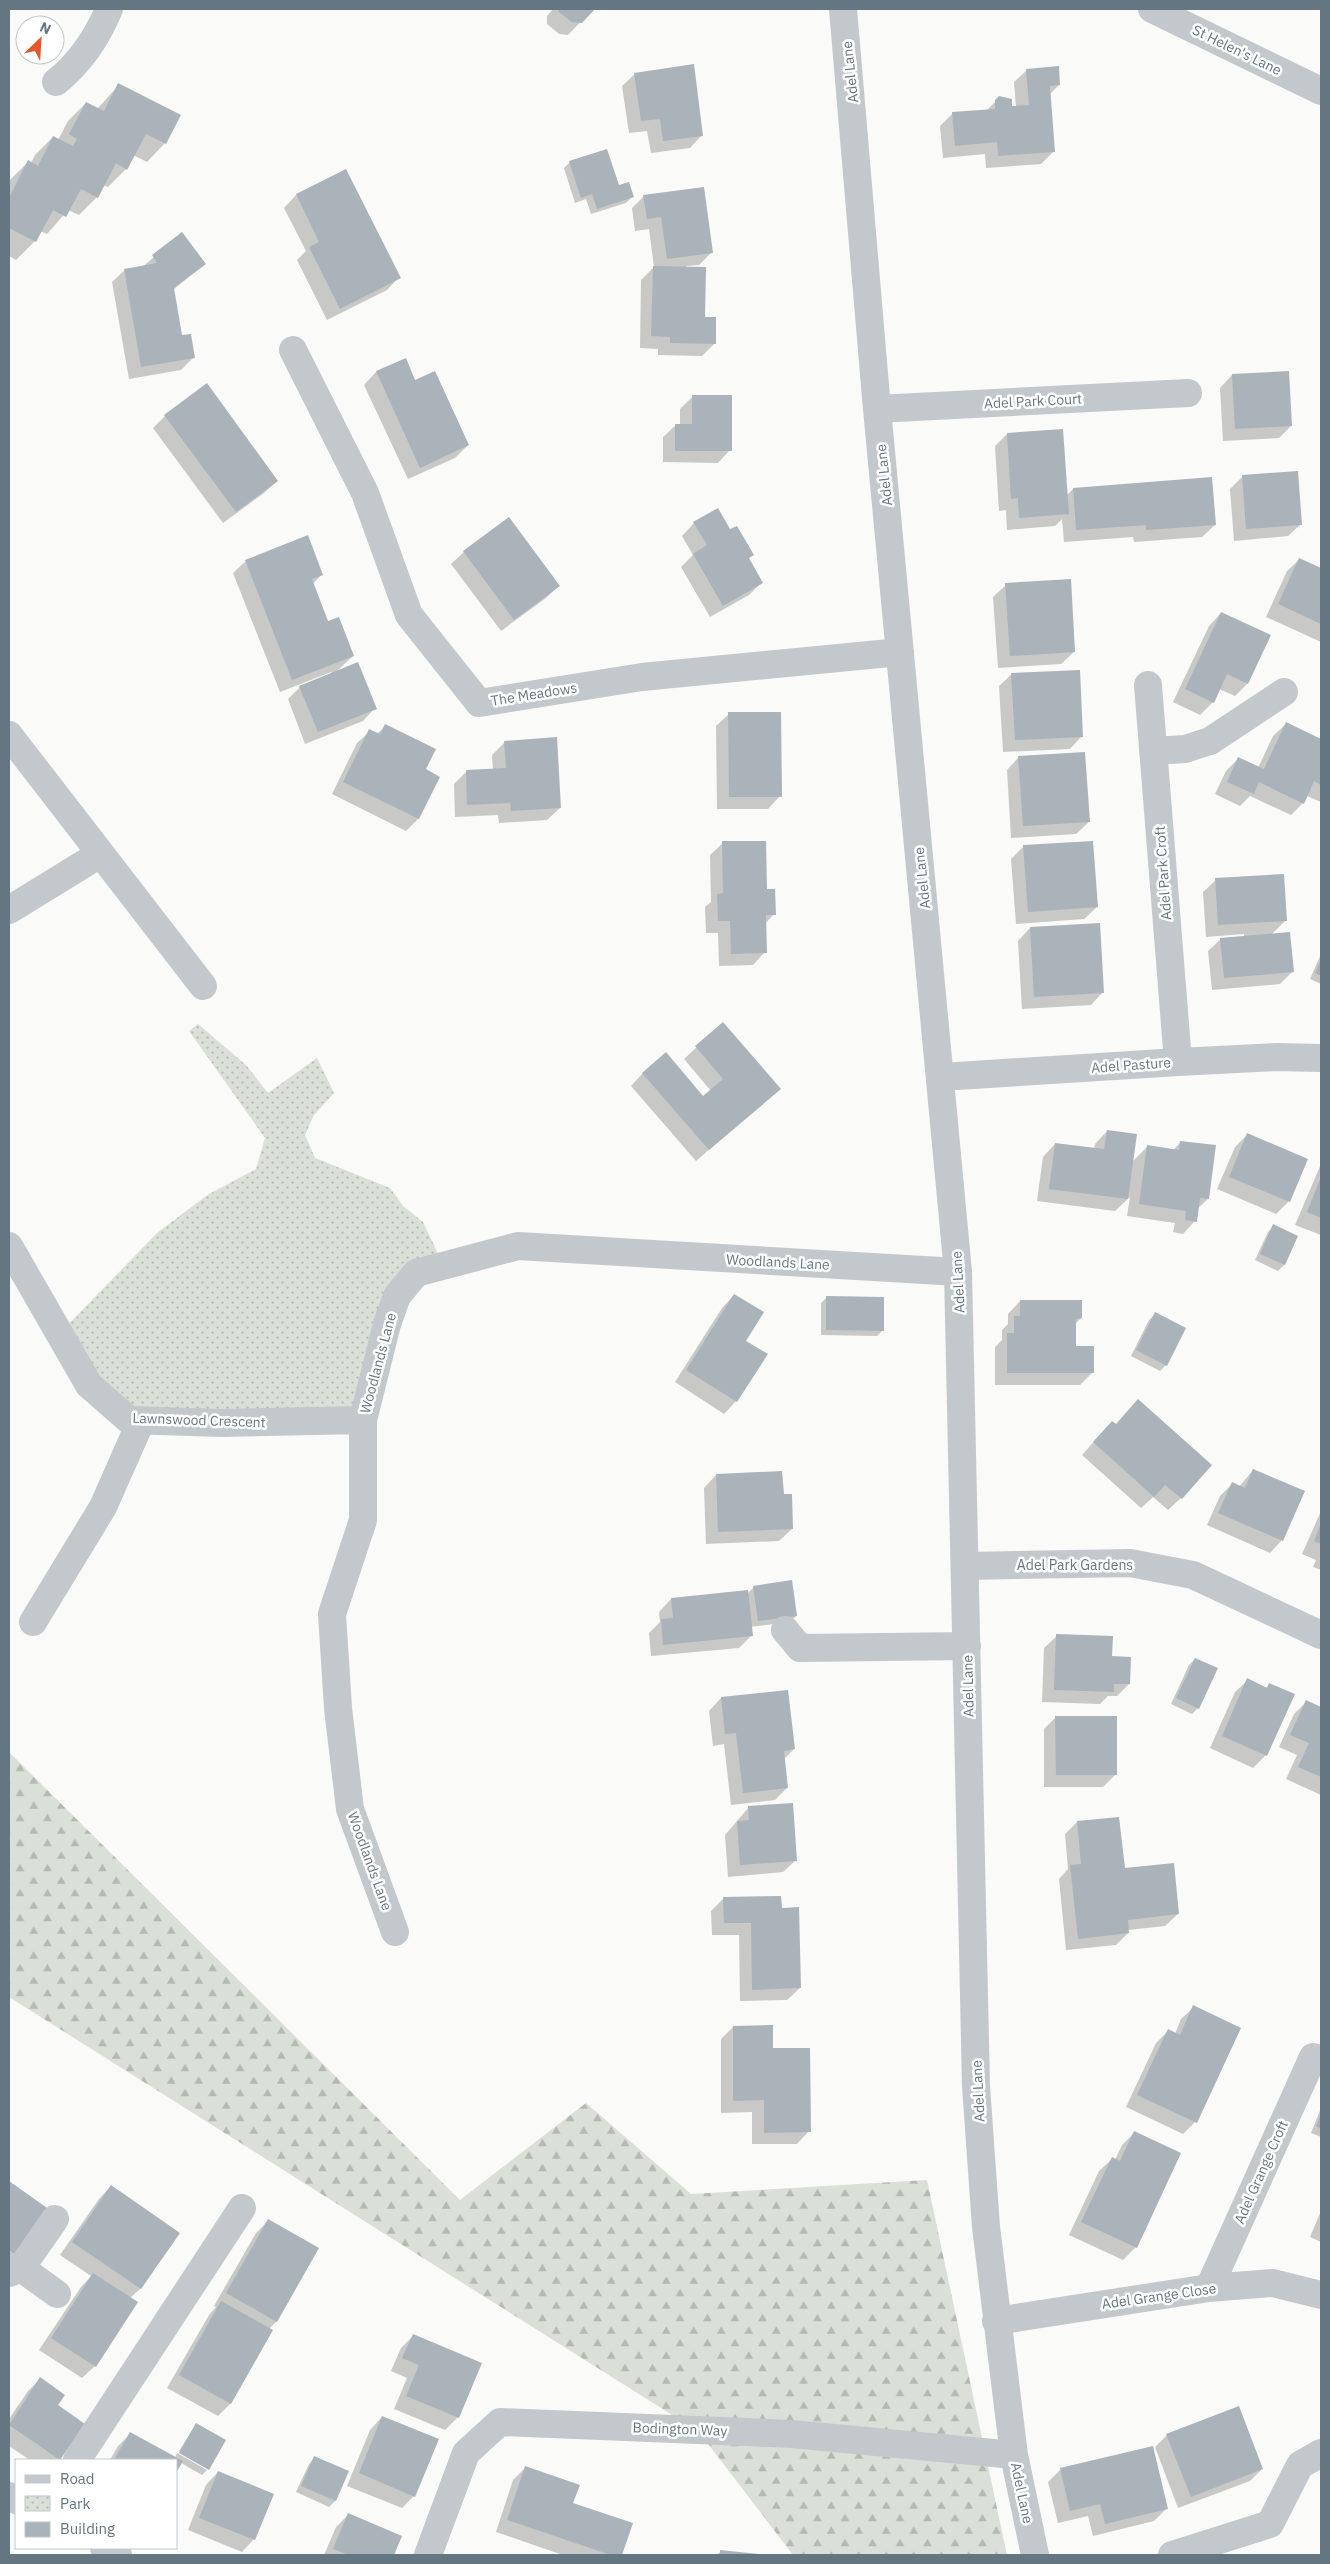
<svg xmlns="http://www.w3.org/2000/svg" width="1330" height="2564" font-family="'IBM Plex Sans',sans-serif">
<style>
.forest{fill:url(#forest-firs)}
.park{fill:url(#park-dots)}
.shadow{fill:#0003}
.building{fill:#aab3b9}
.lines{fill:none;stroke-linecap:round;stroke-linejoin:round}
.minor{stroke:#c3c8cc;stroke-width:28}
.labels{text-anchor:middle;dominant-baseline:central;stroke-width:5;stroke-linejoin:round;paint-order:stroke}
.street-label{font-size:14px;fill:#657683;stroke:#fff}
</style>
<defs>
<pattern id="forest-firs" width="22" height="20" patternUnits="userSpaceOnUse" patternTransform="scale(1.25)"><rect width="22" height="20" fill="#dadfd7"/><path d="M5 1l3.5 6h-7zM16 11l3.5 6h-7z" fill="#b4b9b4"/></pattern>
<pattern id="park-dots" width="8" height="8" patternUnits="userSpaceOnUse" patternTransform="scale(1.25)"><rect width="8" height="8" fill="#dadfd7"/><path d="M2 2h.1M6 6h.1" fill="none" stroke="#b4b9b4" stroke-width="1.8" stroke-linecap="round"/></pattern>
</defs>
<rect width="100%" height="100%" fill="#fafaf8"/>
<path class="forest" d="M9,1752l451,448 126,-97 105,91 236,-14 80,375h-214l-94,-123 -690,-435z"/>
<path class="park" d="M198,1024l48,41 22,28 49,-35 17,35 -20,22 -9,20 10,23 75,30 13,18 20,16 21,44 -28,7 -53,147h-234l-70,-86 99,-102 51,-38 47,-25 9,-31 -76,-107z"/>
<path class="shadow" d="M553,9h40l-25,26 -9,-1 -12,-10v-8z
M1027,70l32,15 -9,9 4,57 -13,13 -55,4 -1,-14 -42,4 -3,-32 13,-13 33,-2 14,-14 11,11 5,-1 -2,-25z
M635,74l67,61 -12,13 -39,5 -4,-22 -18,2 -7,-47z
M119,85l46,58 -18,19 -14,-7 -7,14 -18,18 -5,-2 -6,12 -18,18 -11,-5 -21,24 -7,-3 -5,10 -19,19 -7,-4 1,-76 18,-18 3,1 4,-8 18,-18 5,3 10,-19 18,-18 11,6z
M570,162l48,25 14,10 -6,6 -35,11 -5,-15 -11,4 -11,-35z
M346,171l53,106 -12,13 -60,30 -30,-60 9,-9 -22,-43 12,-13z
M644,196l68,56 -13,13 -13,1 28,78 -12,12 -44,-1v-6l-18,-1 1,-68 13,-13 -5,-38 -14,2 -3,-23z
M182,234l22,30 -31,26 8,46 12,22 -12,12 -52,9 -17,-97 13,-12 17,-3z
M405,359l10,22 53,64 -13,13 -47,21 -44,-94 12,-13z
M1232,375l59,51 -12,12 -56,3 -3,-53z
M693,396l37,54 -12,13 -55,-1v-25l13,-12h4v-16z
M165,416l112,65 -13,12 -41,30 -70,-95z
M1007,434l59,62 7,-7 142,36 -13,12 -68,5 -1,-5 -69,5 -2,-23 -7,7 -48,4 -1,-20 -7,1 -4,-65z
M1242,477l59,47 -13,12 -54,5 -4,-52z
M694,523l54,36 14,23 -13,13 -39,22 -29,-50 12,-12 -11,-19z
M464,552l94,34 -12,12 -45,33 -50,-67z
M1300,559l21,10v73l-55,-25 21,-46z
M246,561l76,13 -9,10 15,39 25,33 -17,16 39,36 -12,13 -58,23 -17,-45 12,-12 32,-13 -1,-2 -51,20 -47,-119z
M1006,585l68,67 -13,12 -63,4 -5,-71z
M1221,613l26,71 -12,12 -16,-7 -6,13 -13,13 -27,-13 36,-76z
M1012,674l70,62 -12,13 -67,3 -4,-66z
M729,714l51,82 -12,13h-51l-1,-83z
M1286,724l35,16v62l-14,-6 -4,7 -12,12 -41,-19 -10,10 -25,-12 11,-23 12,-12 20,9 15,-32z
M386,726l38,44 15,7 -21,42 -12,12 -74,-37 25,-51 13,-12 7,3z
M505,742l55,66 -13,12 -48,3 -1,-8 -43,2 -1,-33 12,-12 27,-2 -1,-15z
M1019,757l70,65 -13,12 -65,4 -4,-68z
M723,843l43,47 8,24 -9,10v28l-12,13 -34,1 -1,-33h-12l-1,-26 6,-5 -1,-47z
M1023,847l74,60 -13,12 -68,5 -5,-65z
M1216,880l70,40 -14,14 20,38 -12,12 -68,6 -4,-39 13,-12 23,-2v-3l-38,3 -3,-45z
M1030,928l73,64 -12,13 -69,4 -4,-68z
M1321,954v30l-11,-5z
M723,1023l56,66 -83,72 -65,-75 12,-13 60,25 8,-7 -27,-32z
M1107,1131l25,31 15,-15 25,4 9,-9 27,57 -11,10 -2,12 -12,13 -10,-2 2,-9 -48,-7 3,-19 -15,14 -78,-10 6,-44 12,-13 39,5 1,-5z
M1247,1135l42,66 -13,13 -59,-25 18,-42z
M1321,1164v71l-26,-10z
M1274,1226l23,11 -13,28 -6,6 -23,-11 13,-28z
M734,1295l10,46 -8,60 -12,13 -49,-32 47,-74z
M827,1297l56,33 -6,6 -56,-1v-32z
M1020,1301l61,17 -7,7 1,22 18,25 -13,13h-85v-38l7,-7v-10l6,-6v-10z
M1155,1314l11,51 -6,6 -29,-15 18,-36z
M1115,1425l66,73 -13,12 -15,-13 -12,11 -59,-53 18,-20z
M1253,1470l29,70 -12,13 -63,-28 13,-29 12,-12 7,3z
M716,1475l66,20 10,34 -13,12 -73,3 -2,-56z
M1321,1511v59l-8,-3 3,-7 -14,-6z
M754,1587l42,29 -6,6 -40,5 1,9 -12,12 -88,8 -2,-23 11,-11 -1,-10 12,-13 76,-5z
M1057,1636l54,21 18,27 -12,12h-9l-8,8 -58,-2 2,-54z
M1195,1659l3,49 -6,6 -21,-10 18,-39z
M1248,1680l18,8 4,-4 -4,71 -13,13 -43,-20 25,-56z
M721,1698l73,51 -10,10 3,29 -12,12 -44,5 -7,-61 -11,2 -4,-35z
M1306,1702l15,6v87l-35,-16 11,-24 -18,-8 15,-33z
M1056,1717l60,57 -13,13h-59v-58z
M749,1807l47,53 -13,12 -55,5 -3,-42z
M1077,1822l47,47 54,45 -13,12 -37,4v3l-12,12 -50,5 -7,-71 9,-10 -3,-35z
M723,1899l57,10 20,79 -13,12 -47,1 -1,-66h-27l-1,-24z
M1194,2007l1,115 -12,12 -57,-27 30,-64 12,-12 7,3 6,-15z
M733,2027l39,22 37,82 -12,13h-45v-32l-31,1v-74z
M1321,2108v29l-10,-4z
M1134,2133l46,21 -44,93 -13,13 -54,-25 30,-64 13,-12 3,1 7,-15z
M9,2183l46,33 -46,55z
M111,2186l67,47 -38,56 -10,9 -35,68 -13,12 -43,-28 42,-63 10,-11 -31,-21 39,-56z
M1321,2211v31l-11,-5z
M268,2221l49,28 -41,73 -7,7 3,2 -42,73 -12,12 -51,-28 42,-73 7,-8 -2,-1 42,-73z
M413,2336l45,81 -13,13 -51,-21 13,-31 -16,-7 10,-23z
M40,2379l16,26 27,19 -25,36h-28l-21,-14v-27l19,-28z
M382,2417l32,79 -12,12 -55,-22 23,-56z
M196,2424l12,44 -29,-17z
M131,2433l44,25 2,-5 30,17 -5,5 -26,-15h-66l8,-14z
M1167,2435l95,34 -12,12 -72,27 -23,-61z
M315,2458l33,14 -13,29 -6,6 -33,-15 13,-28z
M525,2468l47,36 59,20 -10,31h-58l-67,-23 17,-52z
M1060,2470l107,38 -13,13 -61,15 -5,-20 -30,7 -10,-41z
M218,2472l36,67 -12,13 -54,-22 18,-45z
M348,2515l52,22 -8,18h-68l12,-28z
M721,2551l39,4h-43z"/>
<path class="building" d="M559,9h36l-13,14 -10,-1 -13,-10z
M694,64l9,72 -40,5 -3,-22 -19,2 -7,-48z
M1059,66l1,19 -10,1 5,66 -57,4 -1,-14 -42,4 -3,-34 43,-3v-9l4,-4 13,3v7l17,-1 -3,-36z
M118,83l63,32 -15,29 -20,-10 -19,36 -11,-7 -18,35 -17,-9 -15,28 -13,-7 -17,32 -27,-14v-30l19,-38 10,6 15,-30 20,10 4,-7 -8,-5 17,-32 18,9z
M607,149l12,36 10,-3 5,15 -37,12 -5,-15 -11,4 -12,-37z
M346,169l55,109 -61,31 -31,-62 10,-5 -23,-48z
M704,187l9,66 -46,6 -6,-42 -14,2 -4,-24z
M182,232l24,32 -32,24 8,47 9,-1 4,24 -54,9 -17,-98 33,-6 -5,-8z
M653,266l53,1 -1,50h11v27l-46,-1v-6l-19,-1z
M406,358l9,22 20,-9 34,74 -49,23 -44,-97z
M1289,371l3,55 -57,3 -3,-55z
M207,383l71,98 -42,31 -72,-97z
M692,395h40v56h-57v-27h17z
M1063,429l6,85 -50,4 -1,-20 -7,1 -4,-66z
M1298,471l4,54 -56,4 -4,-54z
M1212,477l4,48 -70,5v-5l-70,5 -3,-42z
M718,508l12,21 7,-3 17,29 -5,3 14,25 -40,23 -30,-52 14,-9 -14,-23z
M509,517l51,69 -46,34 -51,-69z
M308,535l15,40 -11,4 16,42 11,-4 15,39 -62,24 -47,-120z
M1299,558l22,10v56l-43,-20z
M1071,579l4,73 -65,4 -5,-73z
M1221,612l50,23 -23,49 -21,-10 -13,29 -29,-14z
M358,662l19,47 -59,23 -19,-46z
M1080,670l3,67 -68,3 -4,-67z
M728,712h53l1,85h-53z
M1286,722l35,17v46l-7,-4 -10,23 -45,-22 -5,12 -27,-12 11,-25 26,12z
M385,724l51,25 -10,20 14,8 -21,42 -76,-37 26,-53 11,5z
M557,737l4,71 -50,3 -1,-8 -43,2 -1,-35 40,-2 -2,-27z
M1085,752l5,70 -67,4 -5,-70z
M722,841h44l1,48h8l1,26h-10l1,38 -36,1 -1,-33h-12l-1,-27 6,-1z
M1093,841l5,66 -70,5 -5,-67z
M1284,874l3,47 -69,4 -3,-47z
M1100,923l4,70 -70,4 -4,-70z
M1290,932l4,40 -70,6 -4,-40z
M1321,959v17l-6,-3z
M723,1022l58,67 -72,61 -67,-77 24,-21 37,44 20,-17 -28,-33z
M1107,1130l30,4 -9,65 -79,-10 6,-46 49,6z
M1247,1133l61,26 -18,43 -61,-25z
M1180,1141l36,4 -7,54 -9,-1 -3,24 -12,-2 1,-9 -47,-7 8,-59 32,5z
M1321,1177v41l-14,-6z
M1273,1224l25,12 -13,29 -25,-11z
M734,1294l30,18 -18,29 22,13 -31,48 -51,-32z
M826,1296l58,1v34l-58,-1z
M1020,1300h62v18l-6,1v27h18v27h-87v-40h7v-17h6z
M1155,1312l31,16 -19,38 -31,-16z
M1138,1399l74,66 -30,34 -17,-14 -11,12 -61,-55 19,-21 4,3z
M1253,1469l52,22 -22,50 -65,-28 14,-31 13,6z
M782,1471l2,23h8l1,35 -75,3 -2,-58z
M1321,1523v21l-7,-3z
M792,1580l5,36 -39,5 -5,-35z
M748,1590l5,46 -90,9 -2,-26 12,-1 -2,-20z
M1056,1634l57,2 -1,20 19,1 -1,27h-16v8l-60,-2z
M1195,1658l23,10 -19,41 -23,-11z
M1247,1678l20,10 2,-5 26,11 -28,62 -45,-20z
M788,1690l7,59 -11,2 4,37 -45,5 -7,-60 -11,1 -4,-37z
M1306,1700l15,7v70l-23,-10 11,-24 -19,-8z
M1055,1716h62v59h-61z
M793,1803l4,58 -57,4 -3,-44 12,-1 -1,-14z
M1119,1817l6,51 49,-5 5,51 -51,6 1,13 -51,6 -8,-74 11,-1 -4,-43z
M781,1896l1,12 17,-1 2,81 -49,2 -1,-67h-27l-1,-26z
M1193,2005l48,23 -44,95 -60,-28 31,-66 12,6z
M773,2025v23h37l1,84 -47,1v-33l-31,1v-75z
M1321,2114v15l-5,-3z
M1134,2131l47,22 -44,95 -56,-26 31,-65 8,4z
M9,2181l48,34 -33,46 -15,-11z
M111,2185l69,48 -39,56 -69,-47z
M268,2219l51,29 -42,74 -51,-29z
M93,2273l45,29 -42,65 -45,-29z
M221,2301l52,29 -42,74 -52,-29z
M413,2334l69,29 -23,55 -53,-22 13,-31 -17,-7z
M40,2377l25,18 -7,10 27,19 -25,36 -51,-35z
M1239,2406l24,63 -72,28 -25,-63z
M382,2416l57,23 -24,58 -56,-24z
M196,2423l30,17 -17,30 -30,-17z
M130,2432l53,29 -7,12v-13h-62z
M1153,2446l15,63 -63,15 -5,-20 -30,7 -10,-43z
M314,2456l35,15 -13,30 -35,-15z
M525,2466l55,19 -7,18 60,20 -11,32h-11l-104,-35z
M218,2471l56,23 -19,46 -56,-22z
M348,2513l54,23 -8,19h-45l-16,-6z
M720,2550l39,4v1h-39z"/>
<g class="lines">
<path class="minor" d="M843,9l34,400 81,863 18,814 10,141 28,228 21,100
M1152,9l169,82
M56,82c25,-20 41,-44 53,-73
M293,350l72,143 44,122 70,88 163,-26 258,-25
M877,409l311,-16
M1148,685l30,377
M9,735l194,251
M1153,751l32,-2 25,-8 74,-49
M9,910l91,-56
M941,1077l237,-15 99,-5 44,1
M9,1246l80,139 40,35 92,3 142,-3
M965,1566l165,-3 63,12 128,60
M33,1622l70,-115 38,-86
M785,1630l15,18 167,-2
M395,1932l-45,-123 -12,-101 -6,-94 31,-94v-100l24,-96 10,-28 19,-23 102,-27 440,26
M21,2268l34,-49
M9,2273l12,-5 36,26
M1209,2288l104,-231
M996,2321l213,-33 64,-5 48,12
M77,2460l165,-252
M9,2496l7,4
M104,2548l14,7
M428,2555l38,-102 34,-31 292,12 222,21
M1172,2555l98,-31 30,-59 21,-12"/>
</g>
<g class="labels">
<g class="street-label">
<text transform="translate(1237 50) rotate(26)">St Helen's Lane</text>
<text transform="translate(850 72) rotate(-96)">Adel Lane</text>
<text transform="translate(1033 401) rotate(-3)">Adel Park Court</text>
<text transform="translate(884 475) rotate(-96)">Adel Lane</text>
<text transform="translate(534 694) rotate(-9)">The Meadows</text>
<text transform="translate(1163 873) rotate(-94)">Adel Park Croft</text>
<text transform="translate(922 878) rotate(-96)">Adel Lane</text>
<text transform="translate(1131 1065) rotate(-4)">Adel Pasture</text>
<text transform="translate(778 1262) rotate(3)">Woodlands Lane</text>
<text transform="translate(958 1282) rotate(-93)">Adel Lane</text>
<text transform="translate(378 1363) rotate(-75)">Woodlands Lane</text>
<text transform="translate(199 1420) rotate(2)">Lawnswood Crescent</text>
<text x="1075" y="1565">Adel Park Gardens</text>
<text transform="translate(968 1686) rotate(-91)">Adel Lane</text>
<text transform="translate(370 1861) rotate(70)">Woodlands Lane</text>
<text transform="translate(978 2091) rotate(-93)">Adel Lane</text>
<text transform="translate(1261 2172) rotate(-66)">Adel Grange Croft</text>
<text transform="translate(1159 2296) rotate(-8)">Adel Grange Close</text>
<text transform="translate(680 2429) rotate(2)">Bodington Way</text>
<text transform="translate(1022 2493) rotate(78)">Adel Lane</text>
</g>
</g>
<rect width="1330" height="2564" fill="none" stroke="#657683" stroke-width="20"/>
<rect x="15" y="2459" width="162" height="90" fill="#ffffff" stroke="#c1c8cd"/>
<rect x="25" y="2475" width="25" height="8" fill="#c3c8cc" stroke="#c1c8cd"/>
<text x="60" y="2484" font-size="15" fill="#657683">Road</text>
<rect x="25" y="2496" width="25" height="15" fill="url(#park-dots)" stroke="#c1c8cd"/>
<text x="60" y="2509" font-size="15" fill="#657683">Park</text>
<rect x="25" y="2522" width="25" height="15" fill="#aab3b9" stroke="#c1c8cd"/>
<text x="60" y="2534" font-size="15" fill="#657683">Building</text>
<g transform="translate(40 40) rotate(25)"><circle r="24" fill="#ffffff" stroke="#c1c8cd"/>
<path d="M0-4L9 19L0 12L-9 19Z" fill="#e4572e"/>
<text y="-8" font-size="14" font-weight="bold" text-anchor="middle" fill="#657683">N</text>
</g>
</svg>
